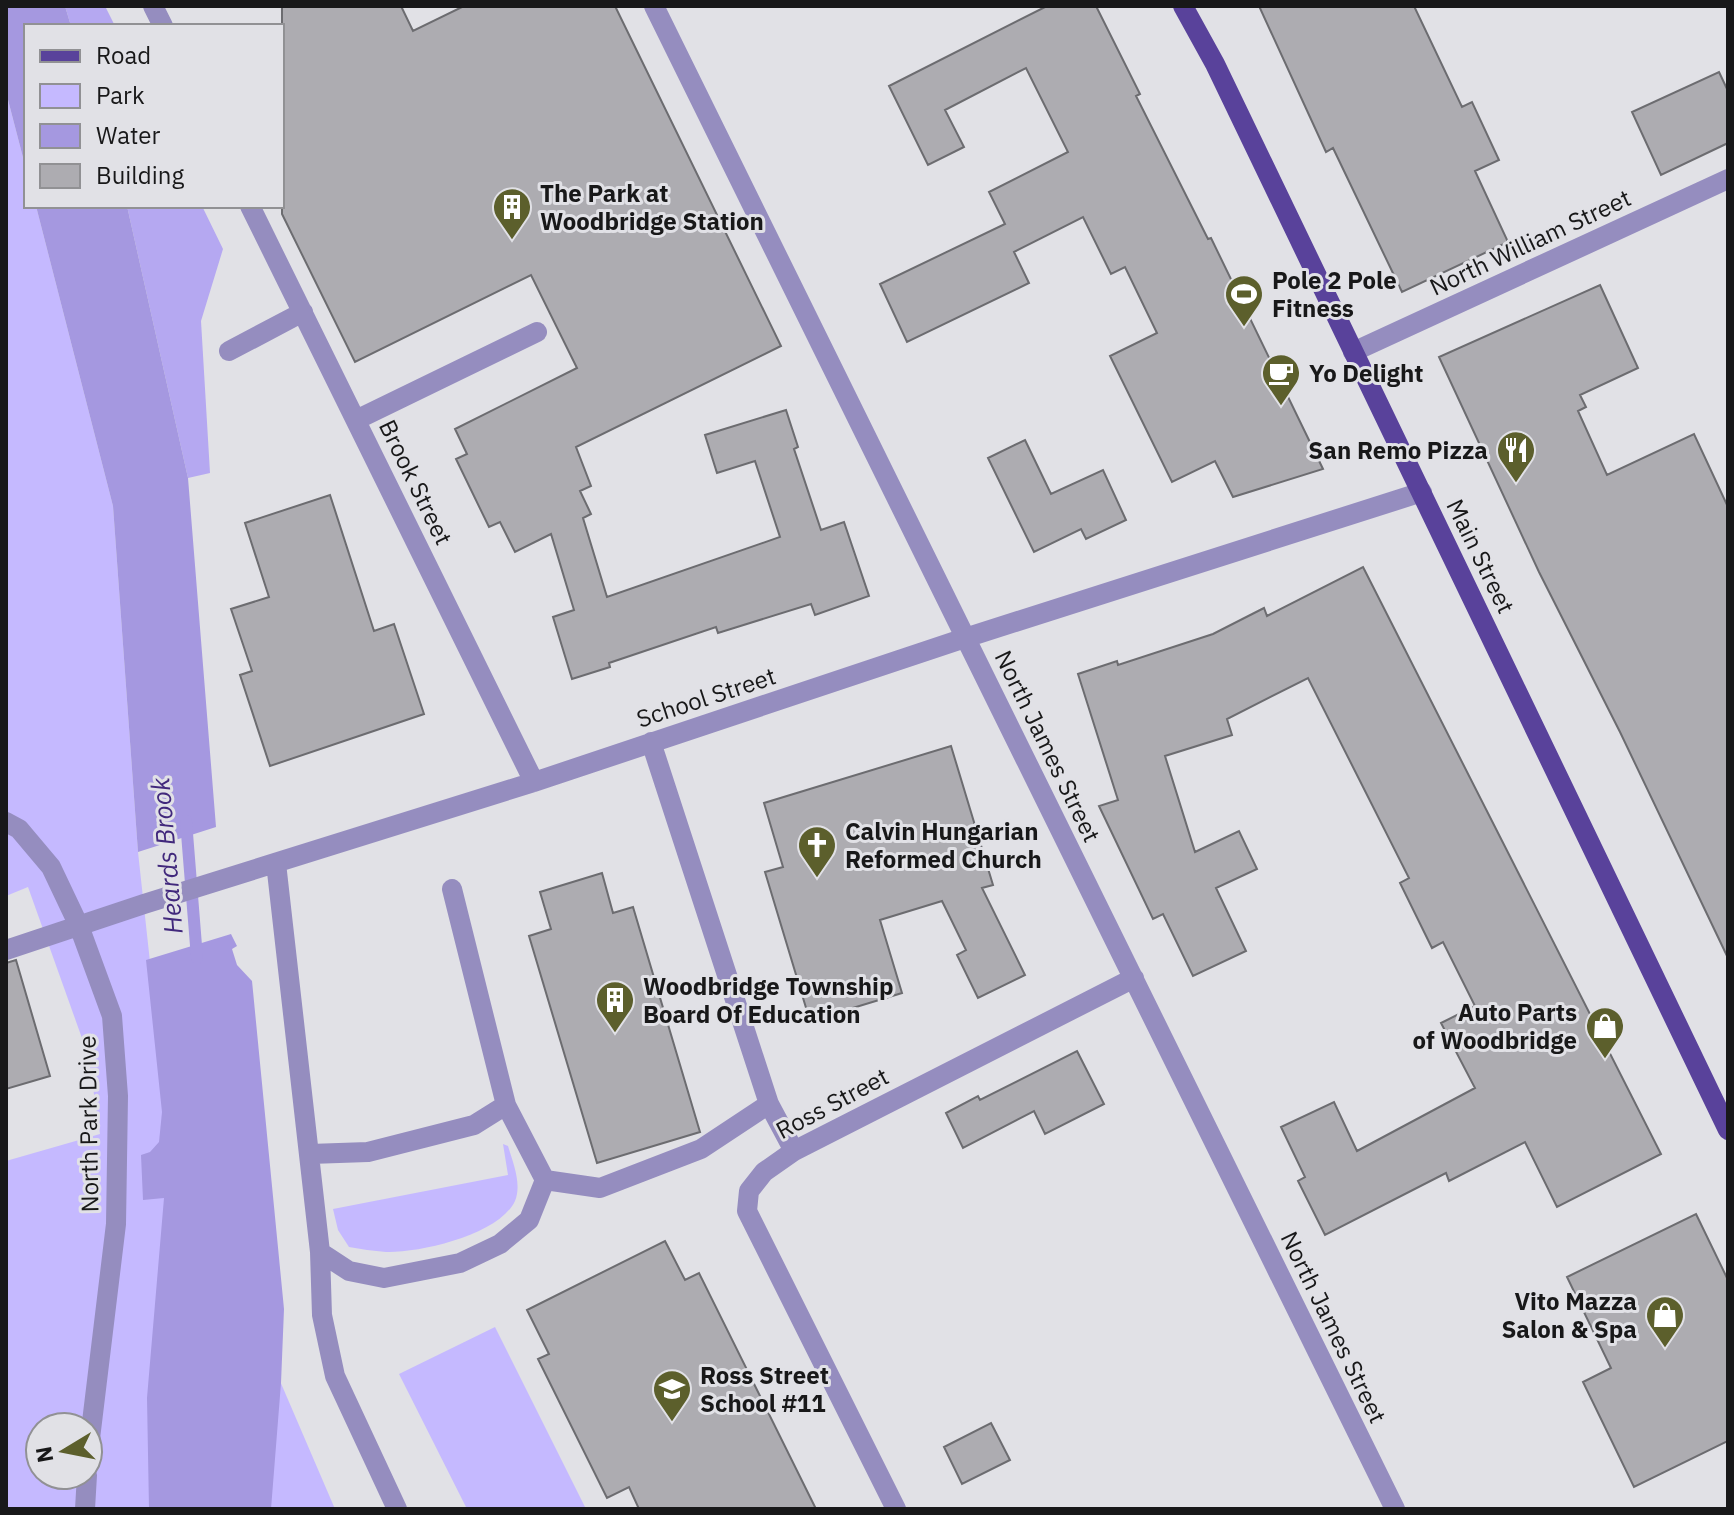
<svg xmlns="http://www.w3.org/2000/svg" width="1734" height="1515" font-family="'IBM Plex Sans',sans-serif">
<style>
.green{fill:#c5b9ff;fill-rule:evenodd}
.forest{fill:#b5a8f1}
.water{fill:#a598e0}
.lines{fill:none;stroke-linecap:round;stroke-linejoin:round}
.stream{stroke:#a598e0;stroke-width:12}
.building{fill:#adacb1;stroke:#6c6c70;stroke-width:2}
.minor{stroke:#958dbf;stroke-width:20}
.major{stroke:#59429b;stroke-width:20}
.labels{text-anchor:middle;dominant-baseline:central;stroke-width:6;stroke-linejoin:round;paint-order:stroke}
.poi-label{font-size:24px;font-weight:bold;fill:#181819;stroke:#e1e1e6;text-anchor:start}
.street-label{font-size:24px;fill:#181819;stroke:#e1e1e6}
.water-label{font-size:26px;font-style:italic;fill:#41287c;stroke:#e1e1e6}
</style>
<rect width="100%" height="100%" fill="#e1e1e6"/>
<path class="green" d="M6,92l20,77v37h10l77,300 25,346 29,266 168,391h-329v-348l94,-27 -12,-79 -60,-168 -22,9zM40,1427h48v48h-48z
M503,1144l5,2c5,17 14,38 7,55 -16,34 -95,52 -129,51 -13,-1 -25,-3 -37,-5l-11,-17 -5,-21 175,-34z
M495,1327l91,182h-119l-68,-135z"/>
<path class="forest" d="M65,6h40l10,20h-44z
M127,206h75l21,43 -22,72 9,152 -22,5z"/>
<path class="water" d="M6,6h59l6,20h-45v143l-20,-77z
M36,206h91l61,272 28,349 -78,25 -25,-346z
M231,934l6,12 -5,3 5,16 15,16 32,328 -3,74 -10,126h-122l-2,-111 17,-200 -21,2 -2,-45 9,-3 9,-10 3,-30 -16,-152z"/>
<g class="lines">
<path class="stream" d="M186,821l11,137"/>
</g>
<path class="building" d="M282,6h119l12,25 51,-25h151l166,340 -205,101 15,39 -11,5 11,23 -8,4 24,79 173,-60 -25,-76 -38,12 -12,-38 81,-25 12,37 -4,2 27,81 23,-8 25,74 -54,19 -4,-11 -93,29 -2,-6 -107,36 1,4 -38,12 -19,-62 21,-7 -23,-76 -36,18 -15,-30 -11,5 -33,-68 11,-5 -12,-25 122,-61 -46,-93 -176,87 -73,-148z
M1047,6h49l44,88 -4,2 72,143 3,-1 112,231 -90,28 -18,-36 -43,21 -62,-126 47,-23 -32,-66 -14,7 -28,-57 -69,35 15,31 -122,59 -27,-58 125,-60 -16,-32 79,-40 -42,-84 -81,42 19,37 -36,18 -39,-79z
M1259,6h155l48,101 10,-5 27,58 -24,11 33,71 -106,50 -69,-144 -7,4z
M1719,72l9,19v52l-67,32 -29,-63z
M1600,285l38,83 -58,27 6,12 -8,4 29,64 87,-41 34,73v451l-108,-226 -81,-160 -100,-215z
M1025,440l26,54 52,-24 23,50 -40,19 -5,-10 -47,23 -46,-94z
M330,495l44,136 20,-7 30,90 -154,52 -30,-91 12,-4 -21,-62 38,-12 -24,-74z
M1363,567l298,587 -104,53 -32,-65 -76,39 -3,-8 -121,62 -27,-54 7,-4 -24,-50 53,-25 23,49 118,-63 -34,-65 34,-17 -32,-64 -11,6 -32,-65 9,-5 -101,-200 -81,41 5,16 -67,21 30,96 44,-21 18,38 -41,19 30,63 -53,25 -30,-62 -10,5 -54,-113 19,-6 -40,-126 39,-13 1,4 95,-31 51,-26 3,8z
M951,746l42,139 -11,3 43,87 -47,23 -21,-43 9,-5 -24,-49 -62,19 22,73 -92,28 -45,-149 18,-5 -19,-64z
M602,873l11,40 20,-6 67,225 -103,31 -68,-227 22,-7 -11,-37z
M16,960l34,116 -44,13v-126z
M1077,1051l27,53 -59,30 -11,-23 -71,37 -17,-35 32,-17 2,4z
M1696,1214l32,66v161l-94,46 -51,-105 28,-14 -44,-91z
M665,1241l20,39 14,-7 117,236h-177l-10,-22 -22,11 -69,-139 11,-5 -22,-44z
M991,1423l19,37 -48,24 -18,-37z"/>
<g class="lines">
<path class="minor" d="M153,6l10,20
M654,6l741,1503
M250,206l284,576
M229,351l74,-39
M1353,352l375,-173
M356,420l181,-88
M6,822l13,7 32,38 28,59 33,90 6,80 -2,128 -28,231
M276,863l44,389 2,63 13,61 62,133
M452,889l54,216 39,75
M6,950l138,-46 390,-122 431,-144 457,-146
M769,1104l25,47
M310,1154l58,-2 106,-27 32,-20
M320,1252l29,19 35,7 76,-15 40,-19 29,-24 16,-40 55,8 101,-39 68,-45 -118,-362
M85,1509l2,-34
M896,1509l-149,-298 2,-20 15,-19 30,-21 340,-173"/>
<path class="major" d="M1183,6l32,58 513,1066"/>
</g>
<defs>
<symbol id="building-pin" viewBox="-11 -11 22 30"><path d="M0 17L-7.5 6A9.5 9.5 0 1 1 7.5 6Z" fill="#5c5f2c" stroke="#e1e1e6"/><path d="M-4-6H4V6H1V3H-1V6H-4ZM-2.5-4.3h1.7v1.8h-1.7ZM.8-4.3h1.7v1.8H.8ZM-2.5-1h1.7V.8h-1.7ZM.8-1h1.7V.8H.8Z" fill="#fff"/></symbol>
<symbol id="stadium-pin" viewBox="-11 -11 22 30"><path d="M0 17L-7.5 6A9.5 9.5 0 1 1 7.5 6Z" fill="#5c5f2c" stroke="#e1e1e6"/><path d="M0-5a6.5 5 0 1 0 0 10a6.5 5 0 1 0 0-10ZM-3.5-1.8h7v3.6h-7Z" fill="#fff"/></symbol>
<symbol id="cafe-pin" viewBox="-11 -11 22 30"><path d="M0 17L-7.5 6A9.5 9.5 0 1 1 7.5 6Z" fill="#5c5f2c" stroke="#e1e1e6"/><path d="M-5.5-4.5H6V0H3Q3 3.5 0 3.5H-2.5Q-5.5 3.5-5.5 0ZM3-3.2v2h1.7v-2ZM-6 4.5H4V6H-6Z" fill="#fff"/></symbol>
<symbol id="restaurant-pin" viewBox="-11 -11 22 30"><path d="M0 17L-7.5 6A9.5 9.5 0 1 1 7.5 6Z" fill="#5c5f2c" stroke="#e1e1e6"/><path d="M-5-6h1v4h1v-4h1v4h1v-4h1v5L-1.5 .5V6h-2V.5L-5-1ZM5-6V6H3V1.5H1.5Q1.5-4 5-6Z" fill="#fff"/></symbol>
<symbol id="church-pin" viewBox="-11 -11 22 30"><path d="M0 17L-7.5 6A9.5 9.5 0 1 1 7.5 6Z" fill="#5c5f2c" stroke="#e1e1e6"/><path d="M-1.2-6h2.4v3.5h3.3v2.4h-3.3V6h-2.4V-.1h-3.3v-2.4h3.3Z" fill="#fff"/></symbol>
<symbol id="shop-pin" viewBox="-11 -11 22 30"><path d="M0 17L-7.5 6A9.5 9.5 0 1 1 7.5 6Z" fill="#5c5f2c" stroke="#e1e1e6"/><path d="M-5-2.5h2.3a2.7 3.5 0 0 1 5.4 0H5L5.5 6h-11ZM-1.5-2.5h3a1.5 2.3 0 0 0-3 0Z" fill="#fff"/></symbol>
<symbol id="school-pin" viewBox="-11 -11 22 30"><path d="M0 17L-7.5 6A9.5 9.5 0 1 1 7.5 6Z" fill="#5c5f2c" stroke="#e1e1e6"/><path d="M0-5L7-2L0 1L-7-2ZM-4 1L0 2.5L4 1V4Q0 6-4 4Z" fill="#fff"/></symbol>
</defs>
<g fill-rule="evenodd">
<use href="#building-pin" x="490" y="185" width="44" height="60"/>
<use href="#stadium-pin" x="1222" y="272" width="44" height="60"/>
<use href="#cafe-pin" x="1259" y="351" width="44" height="60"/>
<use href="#restaurant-pin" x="1494" y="428" width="44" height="60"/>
<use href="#church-pin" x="795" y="823" width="44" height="60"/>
<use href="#building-pin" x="593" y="978" width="44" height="60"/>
<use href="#shop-pin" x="1583" y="1004" width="44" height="60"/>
<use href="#shop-pin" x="1643" y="1293" width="44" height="60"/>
<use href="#school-pin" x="650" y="1367" width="44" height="60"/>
</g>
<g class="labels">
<g class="poi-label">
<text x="540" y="193">The Park at<tspan x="540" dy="28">Woodbridge Station</tspan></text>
<text x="1272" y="280">Pole 2 Pole<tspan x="1272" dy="28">Fitness</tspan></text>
<text x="1309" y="373">Yo Delight</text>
<text x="1488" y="450" text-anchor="end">San Remo Pizza</text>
<text x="845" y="831">Calvin Hungarian<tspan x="845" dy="28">Reformed Church</tspan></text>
<text x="643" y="986">Woodbridge Township<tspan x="643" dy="28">Board Of Education</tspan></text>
<text x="1577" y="1012" text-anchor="end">Auto Parts<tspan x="1577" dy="28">of Woodbridge</tspan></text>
<text x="1637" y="1301" text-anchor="end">Vito Mazza<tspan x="1637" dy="28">Salon &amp; Spa</tspan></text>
<text x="700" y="1375">Ross Street<tspan x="700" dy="28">School #11</tspan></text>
</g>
<g class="street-label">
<text transform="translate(1530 242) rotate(-25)">North William Street</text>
<text transform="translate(416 482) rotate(64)">Brook Street</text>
<text transform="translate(1481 556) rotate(64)">Main Street</text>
<text transform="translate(706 697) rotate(-18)">School Street</text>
<text transform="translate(1048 746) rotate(64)">North James Street</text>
<text transform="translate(832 1103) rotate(-28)">Ross Street</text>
<text transform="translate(88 1124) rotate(-91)">North Park Drive</text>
<text transform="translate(1334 1327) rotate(64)">North James Street</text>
</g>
<g class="water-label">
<text transform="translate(166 856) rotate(-95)">Heards Brook</text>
</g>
</g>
<rect width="1734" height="1515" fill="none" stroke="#181819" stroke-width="16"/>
<rect x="24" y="24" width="260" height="184" fill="#e1e1e6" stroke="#919194" stroke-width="2"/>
<rect x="40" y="50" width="40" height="12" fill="#59429b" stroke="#919194" stroke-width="2"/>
<text x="96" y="64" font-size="24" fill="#181819">Road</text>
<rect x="40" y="84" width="40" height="24" fill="#c5b9ff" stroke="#919194" stroke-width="2"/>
<text x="96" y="104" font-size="24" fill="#181819">Park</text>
<rect x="40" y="124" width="40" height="24" fill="#a598e0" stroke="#919194" stroke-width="2"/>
<text x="96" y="144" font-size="24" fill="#181819">Water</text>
<rect x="40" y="164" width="40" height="24" fill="#adacb1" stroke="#919194" stroke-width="2"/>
<text x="96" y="184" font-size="24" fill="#181819">Building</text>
<g transform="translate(64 1451) rotate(260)"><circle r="38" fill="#e1e1e6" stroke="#919194" stroke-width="2"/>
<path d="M0-6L14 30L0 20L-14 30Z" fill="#5c5f2c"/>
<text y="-12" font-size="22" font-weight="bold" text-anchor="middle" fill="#181819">N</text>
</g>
</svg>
